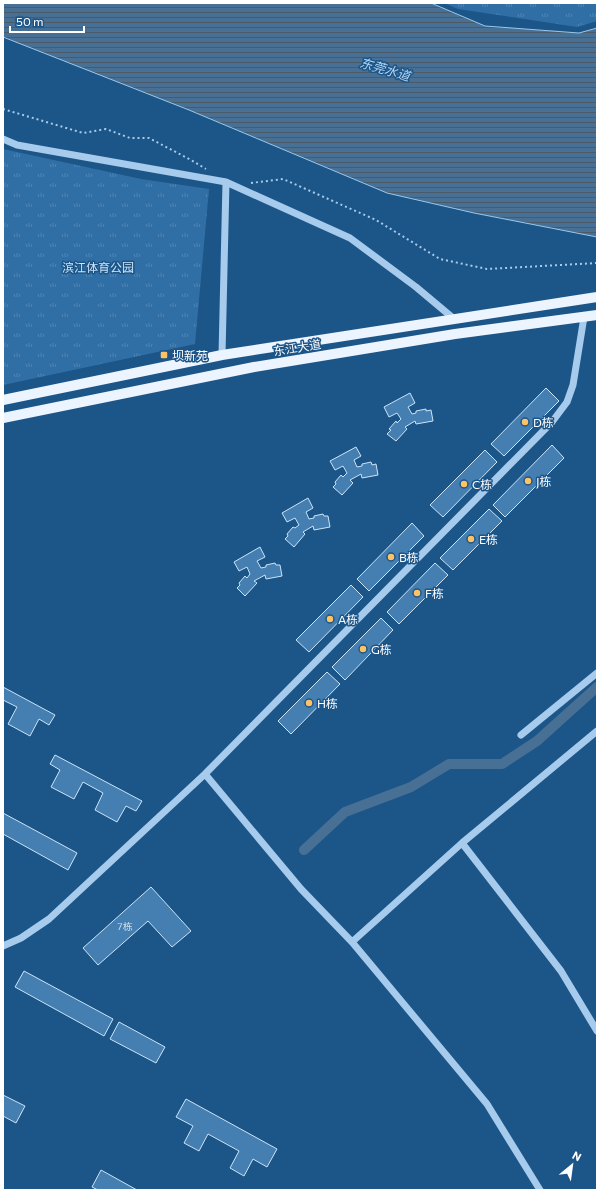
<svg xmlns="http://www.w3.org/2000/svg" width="600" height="1193" font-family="Commissioner,'Noto Sans SC',sans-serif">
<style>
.grass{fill:url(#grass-tufts)}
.water{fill:url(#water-rules);stroke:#99c8ed}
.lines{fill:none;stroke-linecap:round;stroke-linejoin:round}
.canal{stroke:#487095;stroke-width:10}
.building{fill:#457fb1;stroke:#cbe4f8}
.path{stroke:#a6cbec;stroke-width:2;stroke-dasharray:2 3;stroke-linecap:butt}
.minor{stroke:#a6cbec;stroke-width:7}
.major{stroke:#ebf4ff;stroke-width:10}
.poi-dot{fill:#fcc264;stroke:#1c5588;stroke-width:1.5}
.labels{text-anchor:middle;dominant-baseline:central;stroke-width:3;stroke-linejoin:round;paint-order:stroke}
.number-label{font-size:10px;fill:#d0dfec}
.park-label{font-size:12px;fill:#cbe4f8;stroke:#1c5588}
.street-label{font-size:12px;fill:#fff;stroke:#1c5588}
.poi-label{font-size:12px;fill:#fff;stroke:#1c5588;text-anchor:start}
.water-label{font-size:13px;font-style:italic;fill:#b1d5f3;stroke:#1c5588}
</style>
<defs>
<pattern id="grass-tufts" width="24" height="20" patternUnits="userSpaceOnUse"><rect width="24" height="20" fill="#306fa6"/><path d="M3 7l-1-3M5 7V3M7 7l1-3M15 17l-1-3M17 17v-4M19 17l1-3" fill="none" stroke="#4f85b3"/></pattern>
<pattern id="water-rules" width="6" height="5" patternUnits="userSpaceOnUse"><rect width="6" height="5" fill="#487095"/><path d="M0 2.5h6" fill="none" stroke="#4a5a69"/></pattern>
</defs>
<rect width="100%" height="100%" fill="#1c5588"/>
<path class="grass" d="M444,3h153v18l-20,6 -119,-18z
M3,149l138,30 68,10 -14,155 -192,41z"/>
<path class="water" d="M3,3h428l54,23 94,7 18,-5v209l-123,-24 -87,-20 -198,-83 -186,-73z"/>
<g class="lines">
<path class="canal" d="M304,850l41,-38 66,-25 38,-23h53l35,-23 60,-54"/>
</g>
<path class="building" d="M546,388l13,13 -55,55 -13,-12z
M410,393l5,10 -7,4 4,7 4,-1v-2l10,-2v2l5,-1 2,11 -17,3 -1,-3 -10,6 2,2 -11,12 -9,-7 4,-4 -2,-1 7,-8 1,2 4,-4 -4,-6 -8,4 -5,-10z
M552,445l12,13 -59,59 -12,-12z
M356,447l5,9 -7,4 3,7 5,-1v-2l9,-2 1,3 4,-1 2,11 -16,3 -1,-4 -11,6 3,3 -11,12 -9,-8 3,-3 -1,-2 6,-7 2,2 4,-4 -4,-7 -8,4 -5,-9z
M485,450l12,12 -54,55 -13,-12z
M308,498l5,10 -7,4 3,7 5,-1v-2l9,-2 1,2h4l2,11 -16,3 -1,-4 -10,6 2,2 -11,13 -9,-8 3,-3 -1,-2 6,-7 2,1 4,-3 -4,-7 -8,4 -5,-9z
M489,509l13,12 -49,49 -13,-12z
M412,523l12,13 -55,55 -12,-12z
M260,547l5,10 -8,4 4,7 5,-1v-2l9,-2 1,2h4l2,11 -16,3 -1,-4 -11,6 3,2 -12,13 -8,-8 3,-3 -1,-2 6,-7 2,2 3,-4 -3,-7 -8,4 -5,-9z
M435,563l13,12 -49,49 -12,-12z
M351,585l12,12 -54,55 -13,-12z
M381,618l12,12 -48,50 -13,-13z
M327,672l13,12 -49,50 -13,-13z
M3,687l52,28 -6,10 -10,-6 -9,17 -22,-12 9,-17 -14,-7z
M55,755l87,46 -6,10 -10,-5 -9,16 -22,-12 8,-17 -20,-11 -9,17 -23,-12 9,-17 -10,-6z
M3,813l74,40 -9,17 -65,-36z
M151,887l40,44 -19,16 -24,-26 -50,44 -15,-17z
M24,971l89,48 -9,17 -89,-49z
M119,1022l46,25 -9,16 -46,-24z
M3,1095l22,11 -9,17 -13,-7z
M186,1099l91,50 -10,18 -14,-8 -9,17 -14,-8 9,-17 -31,-17 -9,17 -15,-8 9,-17 -17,-9z
M101,1170l36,20h-39l-6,-3z"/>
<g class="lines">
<path class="path" d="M3,109l80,24 23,-4 24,9h19l42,22 15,9
M251,183l32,-4 93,41 64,39 47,10 110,-6"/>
<path class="minor" d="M3,139l14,6 209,37 124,56 66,49 37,31
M222,355l4,-173
M521,735l76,-62
M205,774l96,115 51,53 135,162 53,86
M462,843l99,128 36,60
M352,942l110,-99 135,-112
M3,946l18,-8 28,-19 156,-145 347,-352 15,-20 6,-17 11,-68"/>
<path class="major" d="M3,400l219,-45 375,-58
M3,418l251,-51 201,-33 142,-19"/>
</g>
<g class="poi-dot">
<rect x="160" y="351" width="8" height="8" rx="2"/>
<circle cx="525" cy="422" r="4"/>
<circle cx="528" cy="481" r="4"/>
<circle cx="464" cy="484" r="4"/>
<circle cx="471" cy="539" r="4"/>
<circle cx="391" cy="557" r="4"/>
<circle cx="417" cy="593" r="4"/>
<circle cx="330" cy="619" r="4"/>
<circle cx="363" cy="649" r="4"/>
<circle cx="309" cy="703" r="4"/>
</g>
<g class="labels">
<g class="number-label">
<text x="125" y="926">7栋</text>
</g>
<g class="park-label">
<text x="98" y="267">滨江体育公园</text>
</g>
<g class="street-label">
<text transform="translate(297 347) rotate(-9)">东江大道</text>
</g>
<g class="poi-label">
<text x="172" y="355">坝新苑</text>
<text x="533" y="422">D栋</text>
<text x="536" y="481">J栋</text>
<text x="472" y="484">C栋</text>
<text x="479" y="539">E栋</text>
<text x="399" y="557">B栋</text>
<text x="425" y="593">F栋</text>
<text x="338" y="619">A栋</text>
<text x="371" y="649">G栋</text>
<text x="317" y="703">H栋</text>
</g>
<g class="water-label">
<text transform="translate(385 69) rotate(16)">东莞水道</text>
</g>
</g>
<rect width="600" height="1193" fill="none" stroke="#ffffff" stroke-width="8"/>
<g transform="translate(572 1165) rotate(29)" stroke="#1c5588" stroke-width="3" paint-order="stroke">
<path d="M0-3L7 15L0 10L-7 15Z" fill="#ffffff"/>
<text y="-6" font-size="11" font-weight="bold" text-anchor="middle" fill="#ffffff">N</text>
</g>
<path d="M10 26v6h74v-6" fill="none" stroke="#ffffff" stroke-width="2"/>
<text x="16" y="26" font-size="12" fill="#ffffff" stroke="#1c5588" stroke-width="3" paint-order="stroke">50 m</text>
</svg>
